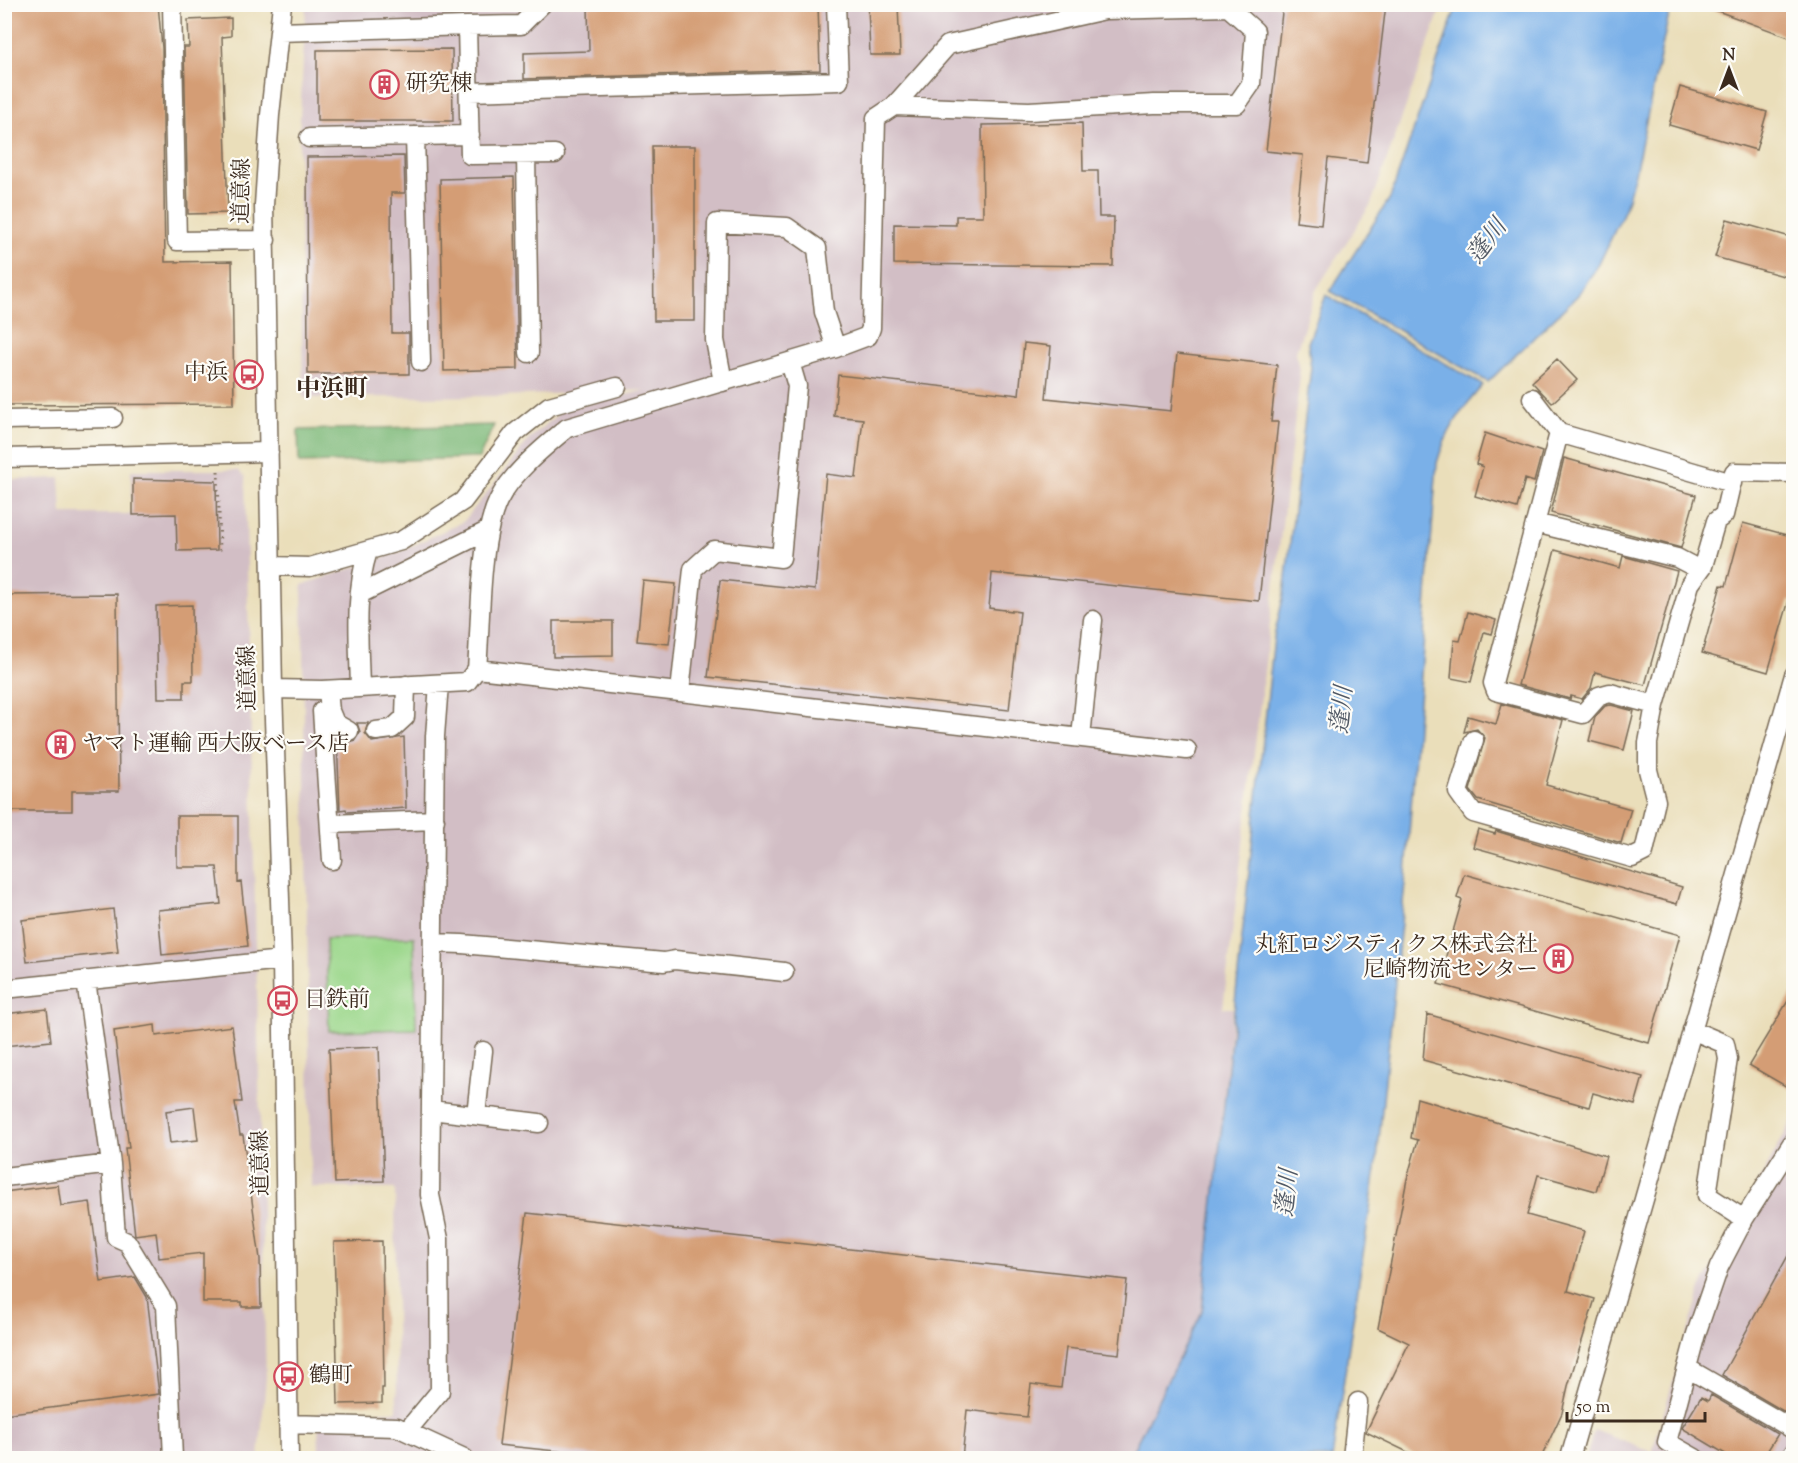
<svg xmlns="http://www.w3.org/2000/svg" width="1798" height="1463" font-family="'Sorts Mill Goudy','Noto Serif JP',serif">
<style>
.industrial{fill:#d2bec5}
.green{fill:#9bd78b;stroke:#6b8054;stroke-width:1.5}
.forest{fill:#7cb877;stroke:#5c714a;stroke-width:1.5}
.water{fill:#7ab0e8;stroke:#5a6d83;stroke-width:1.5}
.building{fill:#d49d75;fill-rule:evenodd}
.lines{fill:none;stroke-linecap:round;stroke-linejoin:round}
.minor-casing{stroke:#786955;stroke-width:21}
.path{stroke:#786955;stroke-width:3;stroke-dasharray:1.5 4.5;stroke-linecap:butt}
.minor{stroke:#fff;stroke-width:18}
.labels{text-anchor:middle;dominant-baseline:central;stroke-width:4.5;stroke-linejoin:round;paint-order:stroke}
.poi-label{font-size:22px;fill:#3b2a1e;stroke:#fdfcf7;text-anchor:start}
.street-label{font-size:22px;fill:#3b2a1e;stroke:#fdfcf7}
.water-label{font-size:24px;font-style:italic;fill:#515965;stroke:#fdfcf7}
.neighbourhood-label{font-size:24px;font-weight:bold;fill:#3b2a1e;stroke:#fdfcf7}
</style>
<rect width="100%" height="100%" fill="#fdfcf7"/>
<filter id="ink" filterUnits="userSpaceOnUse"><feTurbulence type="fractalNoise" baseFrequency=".0167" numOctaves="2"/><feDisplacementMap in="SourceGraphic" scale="12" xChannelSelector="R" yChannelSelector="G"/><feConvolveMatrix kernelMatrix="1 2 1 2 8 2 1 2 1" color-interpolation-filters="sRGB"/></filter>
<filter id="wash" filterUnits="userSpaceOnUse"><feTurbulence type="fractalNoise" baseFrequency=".008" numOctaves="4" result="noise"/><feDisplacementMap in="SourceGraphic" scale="24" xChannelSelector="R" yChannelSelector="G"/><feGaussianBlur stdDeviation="1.35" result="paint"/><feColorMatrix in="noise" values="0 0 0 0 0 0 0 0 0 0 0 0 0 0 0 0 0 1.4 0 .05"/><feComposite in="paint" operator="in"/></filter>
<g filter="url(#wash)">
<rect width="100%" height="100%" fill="#eadeba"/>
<path class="industrial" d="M306,5h1136l-71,199 -55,86 -20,62 4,25 -77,631h10l-31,304 -73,146h-810l-1,-45 79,-2 -2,-222 -84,-2 -9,-602 100,-34 62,-30 67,-84 33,-28 82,-19 -143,6 -200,2 -4,-261z
M131,470h107l7,7 21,900 -7,81h-254l-1,-978 56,-2 2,36h69z
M1793,1119v339h-207l8,-28 58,22 49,-164z"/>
<path class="green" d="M414,937l2,92 -87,2 -3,-92z"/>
<path class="forest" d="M494,425l-15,33 -180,5 -1,-33z"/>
<path class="water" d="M1457,5h214l-36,168 -10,36 -26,55 -21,31 -90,87 -158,-91 60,-93z
M1326,295l157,90c-22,25 -37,46 -46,78l-31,411 -30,295 -44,289h-203l73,-146 72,-675 10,-43 27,-226 -3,-25z"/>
<g id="blocks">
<path class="building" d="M7,4h151l4,44 3,214 67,-1 2,143 -230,1v-382h4z
M818,4l2,66 -296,9v-26l65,-2 -1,-45z
M868,4h30l2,51h-30z
M1283,4h103l-19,159 -39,-5 -7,67 -25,-3 7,-67 -37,-4z
M1705,4h89v35l-90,-33z
M231,18v18l-9,1 6,176 -40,1 -4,-167h5l-1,-27z
M452,49l1,72h-136v-71z
M1680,87l87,25 -11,38 -87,-25z
M1082,123l1,48h15l1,46h15l-1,49 -219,-2v-40l62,1v-9h27l-1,-91z
M652,146h43v175h-41z
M404,156l1,37h-14l1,140h17v41h-101l-1,-217z
M514,177l4,192 -74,2 -4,-192z
M1727,219l67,19v41l-79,-22z
M1024,343l27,3 -5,52 125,13 6,-57 100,11 -6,57h7l-19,179 -267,-28 -3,35 31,4 -11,98 -301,-33 12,-97 95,10 11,-116 30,4 7,-59 -29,-3 4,-41 181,20z
M1557,359l20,21 -25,23 -20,-21z
M1485,433l57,19 -8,30 -9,-3 -8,29 -42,-12 8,-29 -7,-3z
M1564,458l132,37 -15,53 -130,-35z
M133,479l83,2 1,69 -40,1 -1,-37 -43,1z
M1743,523l51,14v64l-5,-1 -21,72 -66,-19 19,-68 5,1z
M1555,550l65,18 3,-12 54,15 -32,114 -50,-13 -4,16 -9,11 -11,-3 -1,3 -52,-14z
M643,581l33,3 -7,60 -32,-3z
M117,594l2,197h-47v20h-68v-216z
M192,605l1,76h-9v17h-26l-2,-92z
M1468,612l28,8 -4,14 -8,-2 -13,50 -20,-4 3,-38 6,1z
M553,621h60v35l-60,1z
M1502,704l61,16 -17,65 85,24 -10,34 -143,-43 -8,-10 15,-52 -8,-9 -13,3 4,-16 28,8z
M1611,705l23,6 -10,39 -35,-9 6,-24 10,-11z
M357,723h11l-3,10 7,9 32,-5 2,71 -59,4 -1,-3 -6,1 -3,-71 11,3 7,-2 5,-8z
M177,816h61v67l3,-1 7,64 -86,9 -4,-45 63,-6 -4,-37h-40z
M1478,829l17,5 1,-3 186,56 -5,17 -204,-57z
M1464,874l216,61 -31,108 -211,-59 24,-84 -5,-2z
M113,909l5,43 -91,10 -5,-42z
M1794,991v100l-45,-26z
M47,1009l4,32 -47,5v-32z
M1427,1014l216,63 -8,28 -42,-12 -4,14 -166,-47z
M155,1025l1,11 76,-10 10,76h-7l5,33h3l17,124 1,48h-19v-5h-39v-49l-44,5 -3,-26 -21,3 -10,-87h4l-15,-117zM194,1107l4,33 -28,3 -4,-32z
M379,1047l5,134 -49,2 -6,-134z
M1417,1098l189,58 -10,35 -58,-16 -11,40 57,16 -16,60 27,8 -27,87 -6,27 -21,45h-121l-54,-26 43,-89 -31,-15 29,-149 11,-39 -7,-2z
M58,1185l3,21 29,-4 11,80 34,-5 12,20 12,97 -155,20v-222z
M527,1213l600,67 -8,74 -53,-6 -5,40 -30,-4 -4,33 -60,-7 -5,48h-340l-123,-13z
M382,1241l2,147h-2v15l-44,1 -4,-162z
M1794,1245v164l-4,6 -68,-40z
M1711,1395l67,39 -15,24h-31l-50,-30 19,-31 7,4z"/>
</g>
</g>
<g filter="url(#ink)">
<use href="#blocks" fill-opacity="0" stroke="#786955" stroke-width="1.5"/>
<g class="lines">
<defs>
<path id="minor" d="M172,4l5,237 89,-1
M282,4l-12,111 -6,90 9,484 9,271 7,498
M467,26l54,-1 21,-21
M279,32l188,-6 3,129 85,-1
M469,92l370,-11 -3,-77
M415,136l6,226
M309,138l161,-3
M526,154l3,199
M723,382l-8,-42 2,-117 70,4 30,21 7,64 12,36
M1532,398l27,35 173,50
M4,420l109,-2
M1559,433l-66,250 3,8 87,23 16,-18 11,-3 45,12
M4,458l265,-6
M1535,523l142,35 23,12
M271,566l39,1 91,-26 62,-40 52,-68 34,-27 68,-19
M360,594l127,-63
M477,669l710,81
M360,688c-1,-45 -6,-94 8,-137
M273,689l49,1 145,-8 10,-13c4,-46 2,-128 21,-168 13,-27 46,-54 69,-73l269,-80 32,-12 3,-8 5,-210 18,-12 135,5 125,-7h83l14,-20 4,-53 -27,-24 -123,3 -157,35 -54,61
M328,690l2,21h-8l10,149
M680,692l13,-123 21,-19 67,8 16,-172 -7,-24
M330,711l5,12 14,8
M376,731l16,-2 13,-12 1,-32
M1081,737l12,-117
M1474,740l-16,52 15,21 159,45 12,-6 12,-51 -8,-31v-27l7,-38 35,-121 13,-18 13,-45 8,-6 10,-43 60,1
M330,824l105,-4
M433,943l29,1 202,18 11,-2 109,12
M86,980l25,184 5,73 11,5 39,64 7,152
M4,989l278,-29
M1692,1030l33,14 3,15 -21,136 37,24
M431,1110l108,13
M476,1115l7,-64
M4,1177l107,-13
M1687,1368l107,62
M288,1424l109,3 67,31
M407,1431l33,-40 -1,-152 -9,-44 5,-459 4,-52
M1352,1458l6,-56
M1570,1458l224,-783
M1695,1458l-28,-16 29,-108 23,-67 25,-48 50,-79
M1790,1458l4,-6"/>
</defs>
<use href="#minor" class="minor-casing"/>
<path class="path" d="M218,471l2,81"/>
<use href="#minor" class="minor"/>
</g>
</g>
<defs>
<symbol id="building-ring" viewBox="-11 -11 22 22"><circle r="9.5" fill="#fdfcf7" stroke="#d1495b" stroke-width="1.5"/><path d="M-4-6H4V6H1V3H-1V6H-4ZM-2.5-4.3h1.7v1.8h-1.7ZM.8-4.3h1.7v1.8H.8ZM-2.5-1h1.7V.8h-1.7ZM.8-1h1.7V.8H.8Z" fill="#d1495b"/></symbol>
<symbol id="bus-ring" viewBox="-11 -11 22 22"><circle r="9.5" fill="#fdfcf7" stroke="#d1495b" stroke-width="1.5"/><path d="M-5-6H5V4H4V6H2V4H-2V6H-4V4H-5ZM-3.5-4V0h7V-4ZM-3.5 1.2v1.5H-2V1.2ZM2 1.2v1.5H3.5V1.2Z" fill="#d1495b"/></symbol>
</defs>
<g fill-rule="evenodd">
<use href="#building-ring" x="368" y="68" width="33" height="33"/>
<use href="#bus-ring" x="232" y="358" width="33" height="33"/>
<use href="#building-ring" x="44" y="728" width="33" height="33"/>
<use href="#building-ring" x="1542" y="942" width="33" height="33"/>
<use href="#bus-ring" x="266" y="984" width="33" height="33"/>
<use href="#bus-ring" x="272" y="1360" width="33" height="33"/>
</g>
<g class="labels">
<g class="poi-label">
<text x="406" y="85">研究棟</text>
<text x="228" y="374" text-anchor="end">中浜</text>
<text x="82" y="745">ヤマト運輸 西大阪ベース店</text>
<text x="1538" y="946" text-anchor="end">丸紅ロジスティクス株式会社<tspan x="1538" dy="25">尼崎物流センター</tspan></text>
<text x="304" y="1001">日鉄前</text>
<text x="309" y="1377">鶴町</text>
</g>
<g class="street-label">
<text transform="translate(243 191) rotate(-89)">道意線</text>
<text transform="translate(249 678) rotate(-91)">道意線</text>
<text transform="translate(262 1163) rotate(-91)">道意線</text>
</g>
<g class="water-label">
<text transform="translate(1488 242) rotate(-53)">蓬川</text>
<text transform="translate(1343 710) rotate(-84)">蓬川</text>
<text transform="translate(1288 1193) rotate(-84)">蓬川</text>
</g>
<g class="neighbourhood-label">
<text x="332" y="390">中浜町</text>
</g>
</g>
<rect width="1798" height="1463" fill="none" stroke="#fdfcf7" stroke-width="24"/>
<g transform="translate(1729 69)" stroke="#fdfcf7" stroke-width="4.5" paint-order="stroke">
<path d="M0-4.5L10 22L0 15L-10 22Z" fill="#3b2a1e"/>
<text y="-9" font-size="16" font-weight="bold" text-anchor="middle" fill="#3b2a1e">N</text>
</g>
<path d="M1567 1412v9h138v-9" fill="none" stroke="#3b2a1e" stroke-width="3"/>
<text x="1576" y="1412" font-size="18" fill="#3b2a1e" stroke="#fdfcf7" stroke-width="4.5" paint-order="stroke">50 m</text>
</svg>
